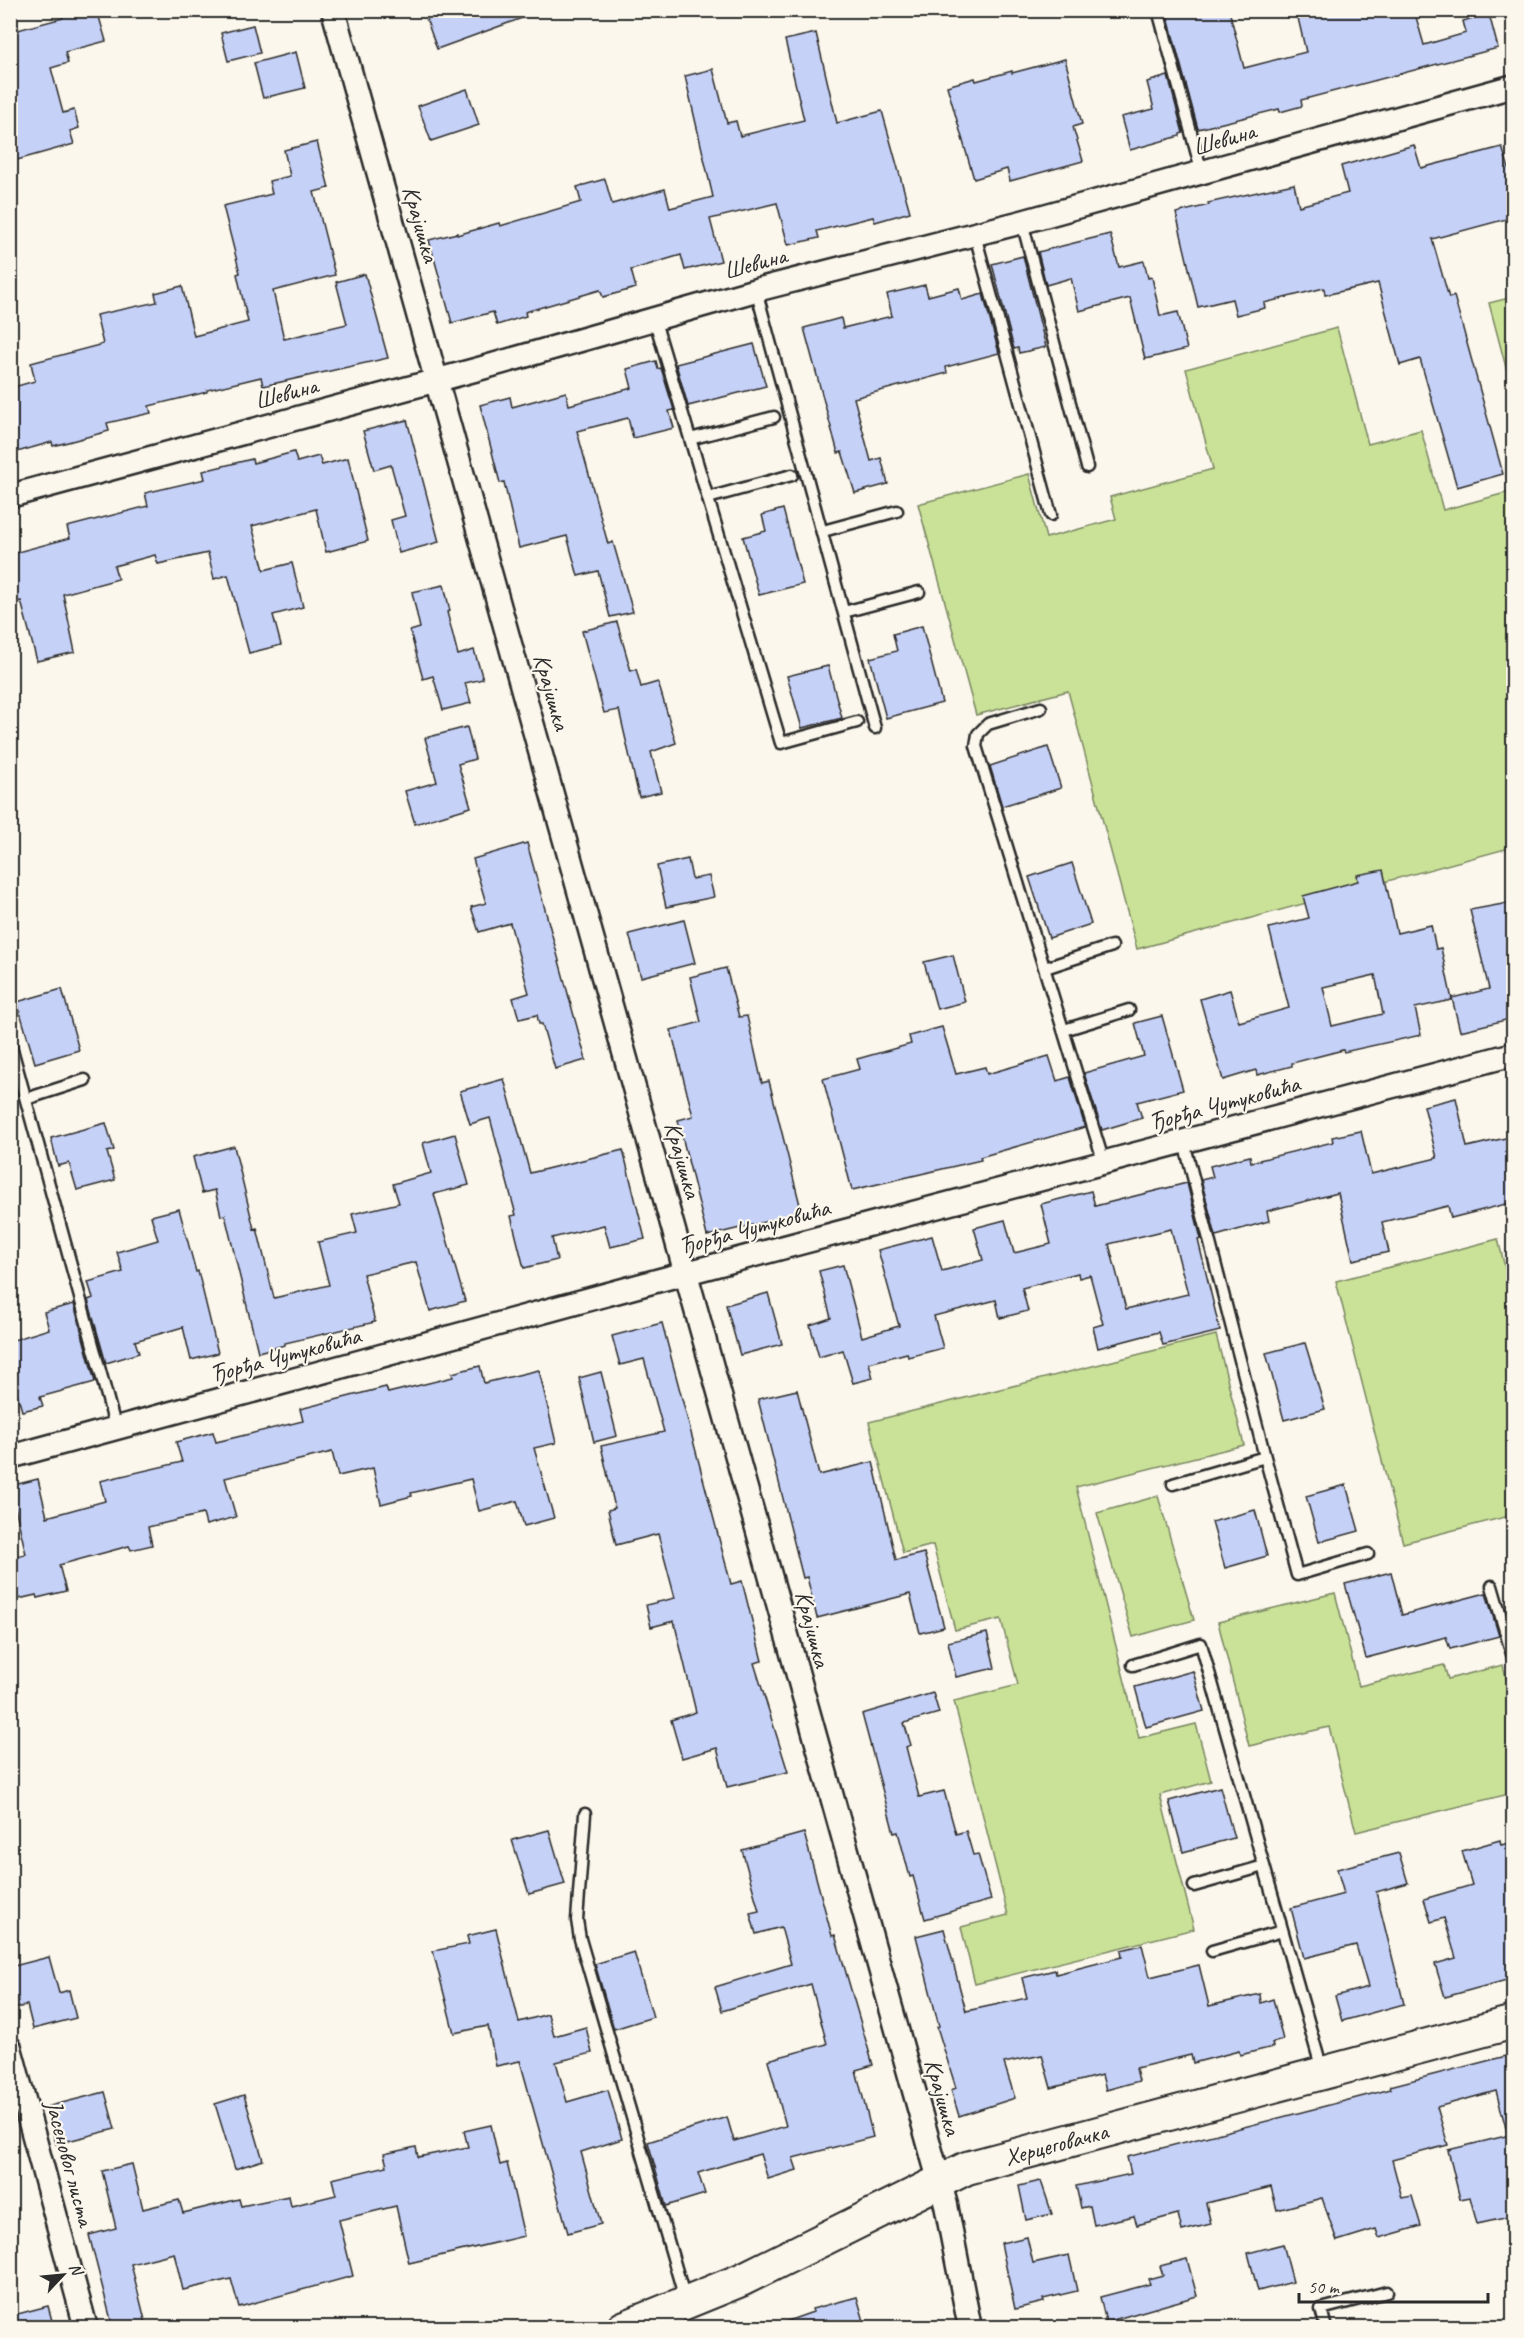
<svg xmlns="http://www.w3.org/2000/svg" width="1524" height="2338" font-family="Caveat,sans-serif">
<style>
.green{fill:#cae298;stroke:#7a8662;stroke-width:1.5}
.building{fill:#c6d1f8;stroke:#2b2b2b;stroke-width:1.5;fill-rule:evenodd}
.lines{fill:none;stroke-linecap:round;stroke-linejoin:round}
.lane-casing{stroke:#2b2b2b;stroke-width:15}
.street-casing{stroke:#2b2b2b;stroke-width:27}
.secondary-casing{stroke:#2b2b2b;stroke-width:36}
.lane{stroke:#fbf7ec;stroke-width:10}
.street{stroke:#fbf7ec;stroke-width:22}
.secondary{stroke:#fbf7ec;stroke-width:32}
.labels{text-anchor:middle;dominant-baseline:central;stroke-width:4.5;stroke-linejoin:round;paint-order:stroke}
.street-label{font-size:24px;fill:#2b2b2b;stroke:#fbf7ec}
</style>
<rect width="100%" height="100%" fill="#fbf7ec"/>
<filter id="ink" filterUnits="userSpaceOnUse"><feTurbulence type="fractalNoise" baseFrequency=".0167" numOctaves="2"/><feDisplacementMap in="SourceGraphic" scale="12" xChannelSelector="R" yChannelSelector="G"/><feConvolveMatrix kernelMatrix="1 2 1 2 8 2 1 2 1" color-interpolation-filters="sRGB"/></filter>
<g filter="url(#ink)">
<path class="green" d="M1513,297h1l-1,97 -24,-91z
M1337,328l31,116 53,-14 22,80 70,-19v356l-376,102 -69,-258 -92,24 -58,-211 111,-30 17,64 70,-19 -6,-22 103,-28 -27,-100z
M1498,1239l15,61v215l-110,28 -67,-262z
M1216,1335l28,110 -168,42 63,251 57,-14 15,57 -51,14 34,134 -219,55 -14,-57 47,-12 -54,-214 64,-16 -17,-66 -46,11 -22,-85 -30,8 -34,-131z
M1158,1496l36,124 -61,17 -36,-124z
M1335,1593l24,93 85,-21 4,14 55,-14 10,41v87l-157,39 -27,-105 -80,19 -31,-124z"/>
<path class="building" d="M61,10h36l9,31 -41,11 3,11 -17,5 12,45 11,-3 5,18 -9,3 4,13 -64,18v-130l53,-14z
M423,10h112l1,3 -99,36z
M1166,10h63l15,58 62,-16 -8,-34 31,-8h85l10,35 42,-12 -3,-12 26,-7 9,34 -197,52 1,6 -22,6 -1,-3 -81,20z
M253,25l7,28 -32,8 -7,-28z
M816,33l21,90 45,-12 28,101 -35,10 -2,-5 -56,14 2,7 -31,7 -11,-42 -67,16 11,42 -36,9 -4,-15 -50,15 5,18 -33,9 -3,-7 -75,22 1,4 -29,9 -4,-13 -41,11 -23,-83 28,-7v2l42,-12 1,3 81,-24 -4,-15 28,-8 7,25 53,-15 5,19 43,-11 -28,-121 28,-7 14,54 9,-2 4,15 64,-16 -19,-80z
M296,52l9,36 -42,10 -9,-35z
M1065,59l17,65 -9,3 10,34 -73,20 -3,-12 -33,10 -27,-93 28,-8 1,3 36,-10v2z
M1168,76l15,57 -3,1v2l-50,14 -9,-33 33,-8 -7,-27z
M467,89l12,36 -48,16 -13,-35z
M317,142l12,46 -15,4 21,83 -62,16 11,48 63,-15 -11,-42 29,-8 23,84 -125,28 -2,-9 -54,13v2l-58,14 2,7 -44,10 2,8 -56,15 -1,-4 -42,12v-66l25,-7 -4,-18 72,-19 -7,-29 61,-13 -2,-9 27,-7 12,50 54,-14 -11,-48 3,-1 -17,-67 49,-12 -3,-13 21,-5 -6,-26z
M1414,145l7,23 81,-21 12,37v33l-82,22 17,59 5,-2 49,178 -46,13 -37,-128 -20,6 -22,-82 -53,12 -1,-7 -60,15 1,5 -29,7 -4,-16 -34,8 -22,-94 33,-8 -1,-2 86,-19 5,22 49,-13 -7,-27z
M1110,234l9,33 25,-6 4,17 4,-1 8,39 18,-4 9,37 -42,10 -15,-61 -51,13 -8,-33 -25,7 -8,-33z
M1023,256l23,91 -27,6 -1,-5 -4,1 -22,-85z
M925,285l3,11 31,-8 3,12 21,-6 16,59 -53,14 1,6 -93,25 17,63 10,-3 7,26 -33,9 -13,-41 -4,1 -34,-125 37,-10 2,10 49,-12 -5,-22z
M754,344l12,42 -78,20 -12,-42z
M656,361l2,8 3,-1 13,42 -5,1 5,17 -41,10 -5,-20 -51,13 31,113 5,-2 20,70 -23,5 -12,-46 -20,5 -11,-40 -48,12 -15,-66 -4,1 -20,-78 30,-8 2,10 54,-15 3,13 63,-17 -5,-19z
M407,420l32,122 -40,11 -8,-33 14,-4 -14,-51 -17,5 -11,-39z
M294,452l3,10 22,-6 3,9 26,-7 20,83 -42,11 -10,-43 -64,17 12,44 28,-7 11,44 -30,8 8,30 -32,8 -21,-78 -14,4 -6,-26 -50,11 -3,-9 -41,11 4,13 -55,15 12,58 -38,9 -16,-60 -11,3v-50l60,-16 -3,-11 81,-21 -3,-13 60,-14 -2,-8 49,-12 1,4z
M783,509l20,75 -44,11 -16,-58 23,-6 -4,-16z
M444,585l6,26 -3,1 11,43 16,-5 9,29 -18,4 6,20 -28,7 -10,-34 -10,3 -13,-48 10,-3 -8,-36z
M617,622l14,49 5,-2 5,18 17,-5 18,61 -25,9 10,40 -22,5 -20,-87 -15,3 -22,-82z
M922,626l20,77 -56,15 -16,-60 27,-7 -4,-17z
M828,666l14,52 -40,10 -15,-52z
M467,727l8,32 -17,5 13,43 -56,17 -10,-33 32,-9 -12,-44z
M1048,747l13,41 -59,18 -12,-40z
M527,843l59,217 -31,9 -13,-45h-3l-2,-9 -18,4 -6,-21 16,-5 -19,-70 -31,9 -8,-25 15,-4 -13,-44z
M688,859l4,20 17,-3 5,21 -48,10 -9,-41z
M1072,863l19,61 -42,14 -20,-61z
M1383,870l14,63 34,-8 5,24 5,-1 11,52 -37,8 6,27 -77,17 -1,-2 -51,13v3l-35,9 -1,-5 -33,10 -23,-81 30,-9 9,32 50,-14 -20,-80 40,-10 -6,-22 55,-15 -1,-6zM1375,975l8,39 -51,12 -9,-39z
M1514,902v116l-54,13 -8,-33 37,-9 -19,-79z
M684,920l11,43 -54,14 -12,-43z
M953,955l12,47 -28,7 -13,-47z
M726,968l13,49 8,-1 15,67 7,-2 33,132 -95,23 -29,-116 15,-4 -22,-86 30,-8 -11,-45z
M62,989l17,61 -44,13 -18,-61z
M1162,1016l21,74 -46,12 5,16 -40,12 -18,-57 60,-17 -9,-33z
M942,1027l14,47 29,-7 2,7 62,-18 8,25 13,-4 15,50 -105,30 1,3 -129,30 -29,-111 37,-10 -3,-10 54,-15 -2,-8z
M504,1079l26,94 93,-23 22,89 -35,8 -6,-22 -52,13 5,22 -33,8 -13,-52 5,-1 -26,-97 -20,6 -10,-33z
M1456,1098l11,49 47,-11v66l-63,16 -3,-12 -66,16 7,30 -36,8 -15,-67 -71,18 2,10 -53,15 -15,-56 12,-3 -3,-11 40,-10 1,6 82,-20 -1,-5 29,-6 10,43 66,-16 -13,-52z
M106,1123l8,27 -7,2 8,28 -38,10 -8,-27 -11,3 -7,-28z
M455,1134l14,51 -35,9 31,107 -35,10 -14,-49 -53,12 12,48 -90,21v2l-27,7 -33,-137 -4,1 -6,-26 -13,3 -9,-36 41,-11 20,83 3,-1 17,70 55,-13 -11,-43 39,-9 -5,-19 47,-11 -6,-19 38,-11 -8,-30z
M1187,1183l14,56 -3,1 22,91 -57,14 -4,-13 -61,16 -5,-21 10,-3 -13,-49 -11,3 -1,-5 -56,15 6,23 -28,7 -4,-18 -62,16 9,32 -35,9 -1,-4 -38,10 4,15 -20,5 -10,-33 -24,7 -9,-32 21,-7 -12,-47 24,-6 19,72 37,-11 -21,-76 54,-14 10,35 41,-11 -9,-32 31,-8 9,33 37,-9 -10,-40 50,-13 4,15zM1171,1229l17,65 -62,15 -17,-65z
M179,1209l17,63 2,-1 20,82 -27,7 -8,-33 -48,14 4,12 -33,10 -18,-63 5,-2 -5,-16 35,-10 -6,-20 41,-12 -7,-24z
M768,1293l14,51 -42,11 -14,-50z
M74,1304l21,78 -55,15 3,9 -21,5 -12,-42v-28l39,-12 -5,-17z
M662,1323l69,261 11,-3 20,80 -8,2 34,109 -61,15 -10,-39 -35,10 -11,-38 25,-8 -22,-91 -23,6 -5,-22 29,-7 -17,-64 -42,11 -8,-35 7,-2 -14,-62 63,-14 -20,-73 -24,6 -8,-29z
M1305,1343l20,66 -41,11 -18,-67z
M480,1366l4,17 55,-13 17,73 -22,5 20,70 -30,8 -7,-25 -38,10 -8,-32 -60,14 1,3 -31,8 -8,-36 -35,8 -6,-24 -107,26 11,39 -30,8 -3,-11 -55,13 4,18 -21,5 -2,-4 -70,19 7,26 -29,7 -1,-3 -26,6v-44l16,-3 -16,-68 28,-7 9,38 58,-16 -5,-20 82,-19 -6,-20 37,-10 3,10 87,-21 -3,-12 86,-22 2,6 65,-16 -1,-4z
M601,1372l16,64 -23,6 -15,-64z
M797,1390l22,85 54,-13 23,98 28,-7 20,74 -24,6 -10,-39 -93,24 -10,-41 -4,1 -45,-179z
M1346,1485l13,46 -40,11 -13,-46z
M1255,1510l12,46 -42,12 -13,-46z
M1391,1572l11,43 84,-22 13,43 -49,13 -4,-12 -80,21 -21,-74z
M987,1633l8,35 -39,9 -8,-35z
M1193,1671l11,40 -58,16 -11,-40z
M933,1693l6,20 -35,10 7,22 -5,2 13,50 25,-6 12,43 10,-3 7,24 5,-1 13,46 -66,19 -12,-43 -3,1 -12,-45 -4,1 -32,-119z
M1220,1787l14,51 -51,14 -14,-51z
M549,1830l16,54 -36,10 -17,-54z
M804,1833l28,103 3,-1 38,130 -17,5 17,67 -80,21 4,12 -29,9 -8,-25 -62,19 7,21 -39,12 -18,-64 79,-25 7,24 52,-15 -18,-66 59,-16 -16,-60 -89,27 -7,-24 76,-23 -10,-37 -25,7 -6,-21 9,-2 -17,-61z
M1500,1840l1,5 13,-3v136l-69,19 -10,-33 21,-6 -12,-40 -13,4 -7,-23 48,-14 -10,-34z
M1399,1853l9,30 -32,9 28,112 -62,17 -7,-25 33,-9 -12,-42 -52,13 -13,-50 53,-14 -7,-25z
M496,1929l23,93 29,-8 6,22 32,-9 6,26 -36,9 11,40 41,-12 14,49 -41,13 20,72 -33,9 -48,-172 -24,5 -8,-40 -34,7 -21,-82 36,-7 -2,-8z
M944,1929l22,82 61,-13 -5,-20 33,-8 1,4 66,-17 -1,-7 21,-5 8,32 49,-12 10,41 51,-12 1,9 12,-4 10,41 -11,3 1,4 -33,8 -1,-4 -46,12 -2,-8 -55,13 3,13 -33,9 -4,-15 -51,13 -9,-33 -38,8 11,35 -56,18 -8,-26 5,-2 -19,-61 2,-1 -23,-90z
M634,1952l19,65 -39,12 -19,-65z
M49,1957l10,36 10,-3 7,28 -43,11 -6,-24 -17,5v-43z
M1514,2054v77l-7,1 -11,-41 -59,16 11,38 -56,15 10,38 10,-2 9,30 -42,12 -3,-9 -39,12 -15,-43 -45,12 -6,-23 -65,16 5,21 -29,7 -4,-17 -41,11 -3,-9 -40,9 -4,-19 -9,2 -5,-22 55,-12 -4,-17 210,-54 54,-14 -1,-3z
M105,2092l10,37 -59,15 -10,-37z
M244,2095l19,65 -28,9 -20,-65z
M491,2125l9,40 7,-2 17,73 -115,27 -13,-57 -57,14 14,56 -114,31 -8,-28 -48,11 -9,-37 -43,11 16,64h-34l-24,-93 27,-7 -14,-57 30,-7 11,45 36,-9 4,13 56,-14 2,7 48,-10 2,10 45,-11 -4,-16 55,-13 -3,-12 32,-7 2,10 50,-10 -4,-16z
M1514,2134v82l-37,8 -7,-27 -10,2 -12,-49z
M1041,2181l11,33 -26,6 -7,-34z
M1027,2237l6,26 36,-8 8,36 -34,8 1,3 -29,7 -14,-66z
M1283,2244l10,38 -35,9 -10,-38z
M1187,2259l10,37 -91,26 -6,-25 50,-13 -2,-5 15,-4 -3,-9z
M857,2297l9,31h-90v-3l37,-13 -1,-3z
M48,2306l6,22h-44v-12z"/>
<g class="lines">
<defs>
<path id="lane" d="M1158,10l44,163
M1022,222l65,245
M975,235l76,280
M756,290l119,438
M654,318l127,425 76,-21
M690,439l84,-22
M708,498l84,-23
M823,531l74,-20
M844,612l75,-20
M1041,708l-53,16 -10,10 -2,12 128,417
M1045,968l67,-22
M1064,1030l65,-20
M10,1042l106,387
M26,1099l59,-19
M1184,1142l81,315 32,118 71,-21
M1173,1484l92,-27
M1492,1586l22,75
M1133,1665l68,-21 121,426
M585,1814l-8,106 3,19 105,360
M1194,1886l70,-20
M1212,1951l70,-20
M1326,2328l-5,-19 66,-17"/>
<path id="street" d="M333,10l613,2195 24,123
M10,496l472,-128 274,-78 266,-68 492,-136
M10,1457l646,-176 858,-227
M10,2048l76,280"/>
<g id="secondary">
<path id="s1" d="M623,2328l118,-48 226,-112 547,-146"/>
</g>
</defs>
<use href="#lane" class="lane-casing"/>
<use href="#street" class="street-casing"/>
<use href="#secondary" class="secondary-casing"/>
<use href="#lane" class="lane"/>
<use href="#street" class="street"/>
<use href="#secondary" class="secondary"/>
</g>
</g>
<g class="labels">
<g class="street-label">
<text transform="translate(1224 139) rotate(-16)">Шевина</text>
<text transform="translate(421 224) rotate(74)">Крајишка</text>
<text transform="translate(755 263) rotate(-15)">Шевина</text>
<text transform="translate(286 393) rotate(-15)">Шевина</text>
<text transform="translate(552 692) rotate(74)">Крајишка</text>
<text transform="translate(1224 1103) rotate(-15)">Ђорђа Чутуковића</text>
<text transform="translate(683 1160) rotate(74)">Крајишка</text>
<text transform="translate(754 1227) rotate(-15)">Ђорђа Чутуковића</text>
<text transform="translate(285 1355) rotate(-15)">Ђорђа Чутуковића</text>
<text transform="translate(813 1629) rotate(75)">Крајишка</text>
<text transform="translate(943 2097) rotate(74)">Крајишка</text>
<text stroke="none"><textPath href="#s1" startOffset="472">Херцеговачка</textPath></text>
<text transform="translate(70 2163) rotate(75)">Јасеновог листа</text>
</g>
</g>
<rect width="1524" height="2338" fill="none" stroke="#fbf7ec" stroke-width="36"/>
<rect x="18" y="18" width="1488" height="2302" fill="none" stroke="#2b2b2b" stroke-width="2" filter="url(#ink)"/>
<g transform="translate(63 2275) rotate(64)" stroke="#fbf7ec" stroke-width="4.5" paint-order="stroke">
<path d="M0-4.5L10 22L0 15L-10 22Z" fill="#2b2b2b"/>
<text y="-9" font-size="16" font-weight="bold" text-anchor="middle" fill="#2b2b2b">N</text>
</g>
<path d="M1299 2293v9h189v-9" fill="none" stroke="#2b2b2b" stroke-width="3"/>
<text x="1308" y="2293" font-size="18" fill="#2b2b2b" stroke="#fbf7ec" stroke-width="4.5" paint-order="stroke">50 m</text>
</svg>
